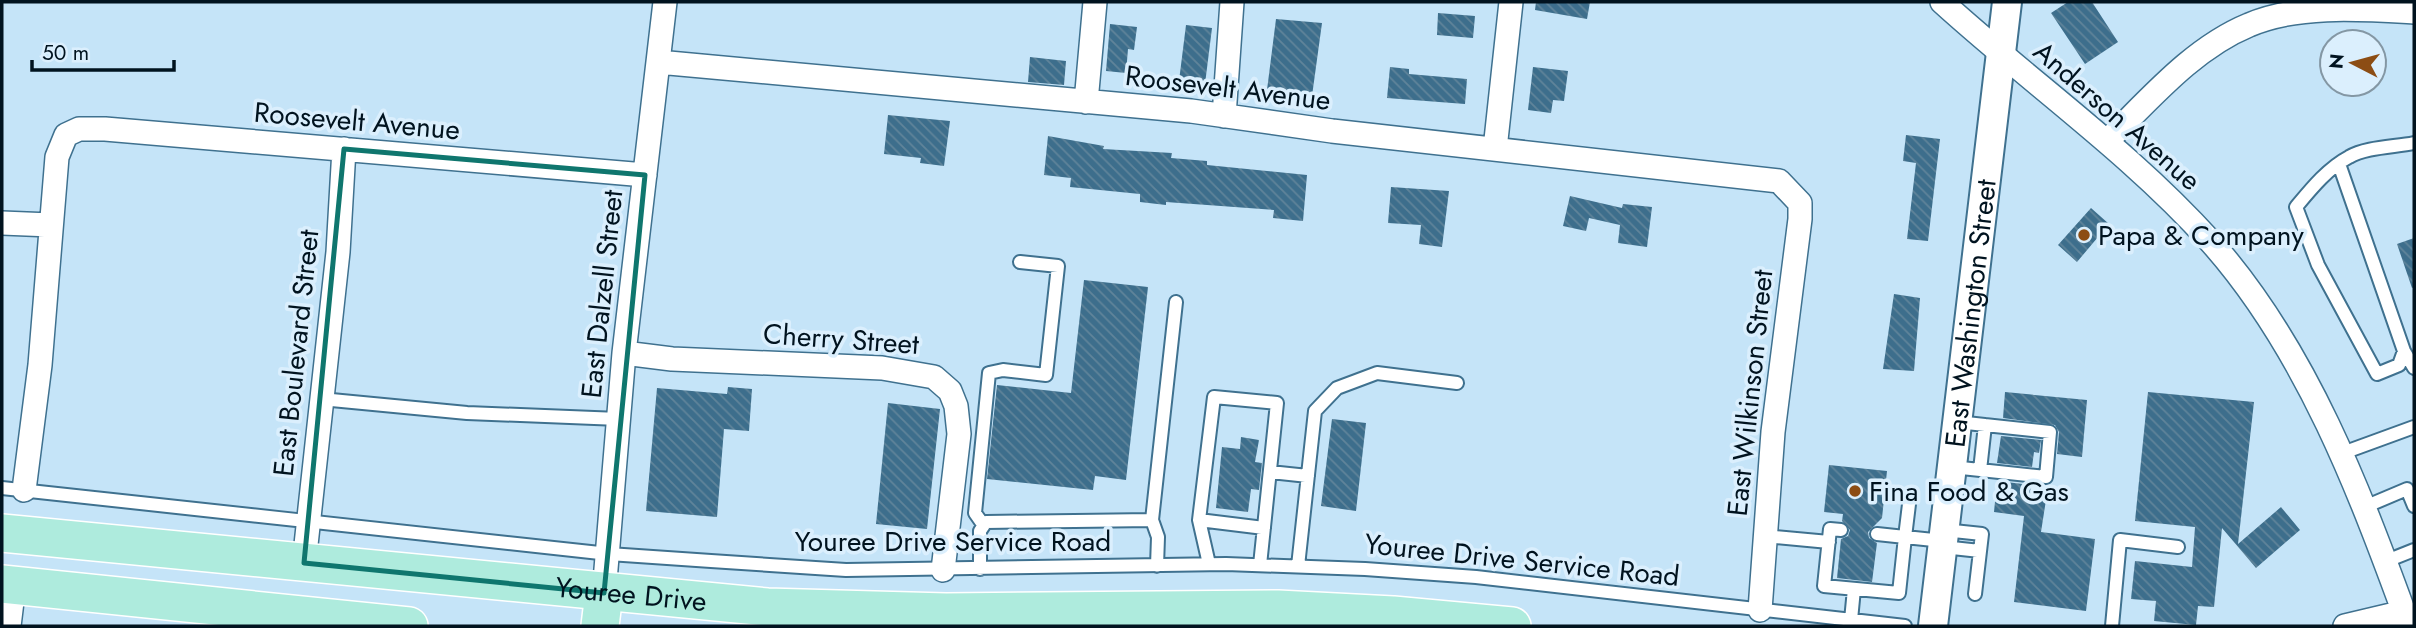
<svg xmlns="http://www.w3.org/2000/svg" width="2416" height="628" font-family="Jost,sans-serif">
<style>
.building{fill:url(#building-back-hatch)}
.lines{fill:none;stroke-linecap:round;stroke-linejoin:round}
.service-casing{stroke:#3f718f;stroke-width:16}
.minor-casing{stroke:#3f718f;stroke-width:26}
.tertiary-casing{stroke:#3f718f;stroke-width:32}
.primary-casing{stroke:#fff;stroke-width:40}
.service{stroke:#fff;stroke-width:12}
.minor{stroke:#fff;stroke-width:23}
.tertiary{stroke:#fff;stroke-width:28}
.primary{stroke:#aeebdd;stroke-width:37}
.marked{fill:none;stroke:#0f766e;stroke-width:5;stroke-linejoin:round}
.poi-dot{fill:#8c4d14;stroke:#dbeffd;stroke-width:2.5}
.labels{text-anchor:middle;dominant-baseline:central;stroke-width:7;stroke-linejoin:round;paint-order:stroke}
.street-label{font-size:28px;fill:#01131f;stroke:#dbeffd}
.poi-label{font-size:28px;fill:#01131f;stroke:#dbeffd;text-anchor:start}
</style>
<defs>
<pattern id="building-back-hatch" width="6" height="6" patternUnits="userSpaceOnUse" patternTransform="scale(1.75)"><rect width="6" height="6" fill="#3d6e8c"/><path d="M-1 5l2 2M0 0l6 6M5-1l2 2" fill="none" stroke="#60849a"/></pattern>
</defs>
<rect width="100%" height="100%" fill="#c5e4f8"/>
<path class="building" d="M1536,2h54l-3,17 -52,-9z
M2068,2h24l26,40 -33,22 -34,-51z
M1438,13l37,3 -2,22 -36,-3z
M1276,19l46,4 -10,73 -45,-6z
M1110,24l27,3 -3,23 -6,-1 -2,24 -20,-2z
M1186,25l26,3 -7,56 -26,-3z
M1030,57l36,4 -2,24 -36,-3z
M1390,67l19,2v5l58,5 -2,25 -78,-6z
M1533,67l35,4 -4,30 -11,-1 -2,13 -23,-3z
M888,115l62,6 -6,45 -24,-3 1,-5 -37,-4z
M1906,135l34,4 -12,102 -21,-2 9,-76 -13,-2z
M1048,136l56,10 -1,3 69,4 -1,5 36,3v4l100,10 -4,46 -30,-3 1,-8 -108,-8v3l-26,-3v-8l-70,-7 1,-9 -27,-3z
M1391,187l58,4 -7,56 -23,-3 2,-19 -33,-2z
M1570,196l52,12 1,-4 29,3 -5,40 -29,-4 2,-18 -31,-7 -3,13 -23,-5z
M2091,208l18,16 -32,38 -19,-17z
M2414,238v49l-2,1 -15,-44z
M1084,280l64,7 -22,193 -31,-4 -2,14 -106,-11 10,-94 74,8z
M1894,294l26,4 -6,73 -31,-2z
M728,387l24,2 -3,42 -25,-2 -7,88 -71,-6 11,-123 70,6z
M2005,392l82,8 -5,57 -25,-3 2,-22 -4,-7 -52,-7z
M2148,392l106,10 -16,142 43,-37 19,23 -44,38 -34,-40 -8,79 -16,-1 -2,19 -42,-4 2,-20 -25,-2 4,-38 57,6 3,-40 -60,-6z
M888,403l52,6 -13,120 -51,-5z
M1332,419l34,4 -10,88 -35,-5z
M2001,436l40,4 -2,13 -5,-1 -2,15 -35,-4z
M1241,437l18,3 -4,22 7,1 -3,27 -8,-1 -3,23 -32,-4 6,-61 18,2z
M1829,465l58,6 -5,47 -14,14 1,6 8,5 -5,39 -35,-4 4,-39 7,-3 2,-6 -8,-9 1,-7 -19,-2z
M1997,481l51,6 -7,45 54,7 -9,72 -72,-9 10,-86 -30,-4z"/>
<g class="lines">
<defs>
<path id="service" d="M2339,164l65,187 -5,14 -22,9 -59,-109 -22,-58c15,-18 32,-39 53,-50 17,-10 46,-10 65,-14
M2404,351l10,17
M321,399l146,14 152,6
M2340,454l74,-27
M1952,467l94,10 4,-45 -93,-10
M1980,470l5,-45
M1270,472l38,4
M2,488l607,66 102,7 135,9 380,-6 139,5 111,8 429,49
M2362,508l45,-19 7,17
M1152,520l24,-218
M1199,520l65,8
M982,523l-7,-10 14,-140 14,-3 43,5 12,-109 -38,-4
M1841,530l-11,-1 -6,57 75,7 6,-56 38,4
M1944,530l38,4 -7,60
M1877,534l28,3 5,-41
M1764,536l65,6
M1943,547l37,4
M2384,562l30,-12
M1209,564l-10,-44 15,-123 63,6 -17,162
M1298,566l17,-155 22,-23 40,-15 80,10
M980,569v-38l6,-9 166,-2 6,17 -1,29
M1851,620l3,-31
M2112,626l8,-86 58,7"/>
<path id="minor" d="M1942,2c89,81 188,150 269,240 96,108 149,250 198,384
M658,62l533,49 141,20 447,50 21,22v16l-27,213 -13,178
M1086,102l9,-100
M1224,116l8,-114
M2108,140c42,-41 85,-92 141,-115 48,-21 114,-16 165,-13
M1495,149l16,-147
M2,223l49,2
M624,353l48,6 210,9 52,9 16,14 6,15 3,28 -16,136
M24,490l16,-125 17,-208 9,-22 13,-6h26l540,46
M304,563l34,-311 6,-103
M604,593l20,-240 41,-351
M9,626l5,-41
M2345,626l59,-14"/>
<g id="tertiary">
<path id="s1" d="M1933,626l74,-624"/>
</g>
<g id="primary">
<path id="s2" d="M2,533l765,74 179,5 332,-3 115,6 119,11"/>
<path d="M2,584l407,42"/>
<path d="M600,626l4,-33"/>
</g>
</defs>
<use href="#service" class="service-casing"/>
<use href="#minor" class="minor-casing"/>
<use href="#tertiary" class="tertiary-casing"/>
<use href="#primary" class="primary-casing"/>
<use href="#service" class="service"/>
<use href="#minor" class="minor"/>
<use href="#tertiary" class="tertiary"/>
<use href="#primary" class="primary"/>
</g>
<path class="marked" d="M344,149l301,26 -41,418 -300,-30z"/>
<g class="poi-dot">
<circle cx="2084" cy="235" r="7"/>
<circle cx="1855" cy="491" r="7"/>
</g>
<g class="labels">
<g class="street-label">
<text transform="translate(1228 88) rotate(7)">Roosevelt Avenue</text>
<text transform="translate(2117 116) rotate(41)">Anderson Avenue</text>
<text transform="translate(357 121) rotate(5)">Roosevelt Avenue</text>
<text transform="translate(602 294) rotate(-84)">East Dalzell Street</text>
<text stroke="none"><textPath href="#s1" startOffset="315">East Washington Street</textPath></text>
<text transform="translate(841 339) rotate(4)">Cherry Street</text>
<text transform="translate(296 353) rotate(-84)">East Boulevard Street</text>
<text transform="translate(1750 393) rotate(-84)">East Wilkinson Street</text>
<text x="953" y="541">Youree Drive Service Road</text>
<text transform="translate(1522 560) rotate(6)">Youree Drive Service Road</text>
<text stroke="none"><textPath href="#s2" startOffset="632">Youree Drive</textPath></text>
</g>
<g class="poi-label">
<text x="2098" y="235">Papa &amp; Company</text>
<text x="1869" y="491">Fina Food &amp; Gas</text>
</g>
</g>
<rect width="2416" height="628" fill="none" stroke="#01131f" stroke-width="7"/>
<g transform="translate(2353 63) rotate(276)"><circle r="33" fill="#dbeffd" stroke="#8497a4" stroke-width="2"/>
<path d="M0-5L12 26L0 18L-12 26Z" fill="#8c4d14"/>
<text y="-10" font-size="19" font-weight="bold" text-anchor="middle" fill="#01131f">N</text>
</g>
<path d="M32 60v10h142v-10" fill="none" stroke="#01131f" stroke-width="3.5"/>
<text x="42" y="60" font-size="21" fill="#01131f" stroke="#dbeffd" stroke-width="5" paint-order="stroke">50 m</text>
</svg>
